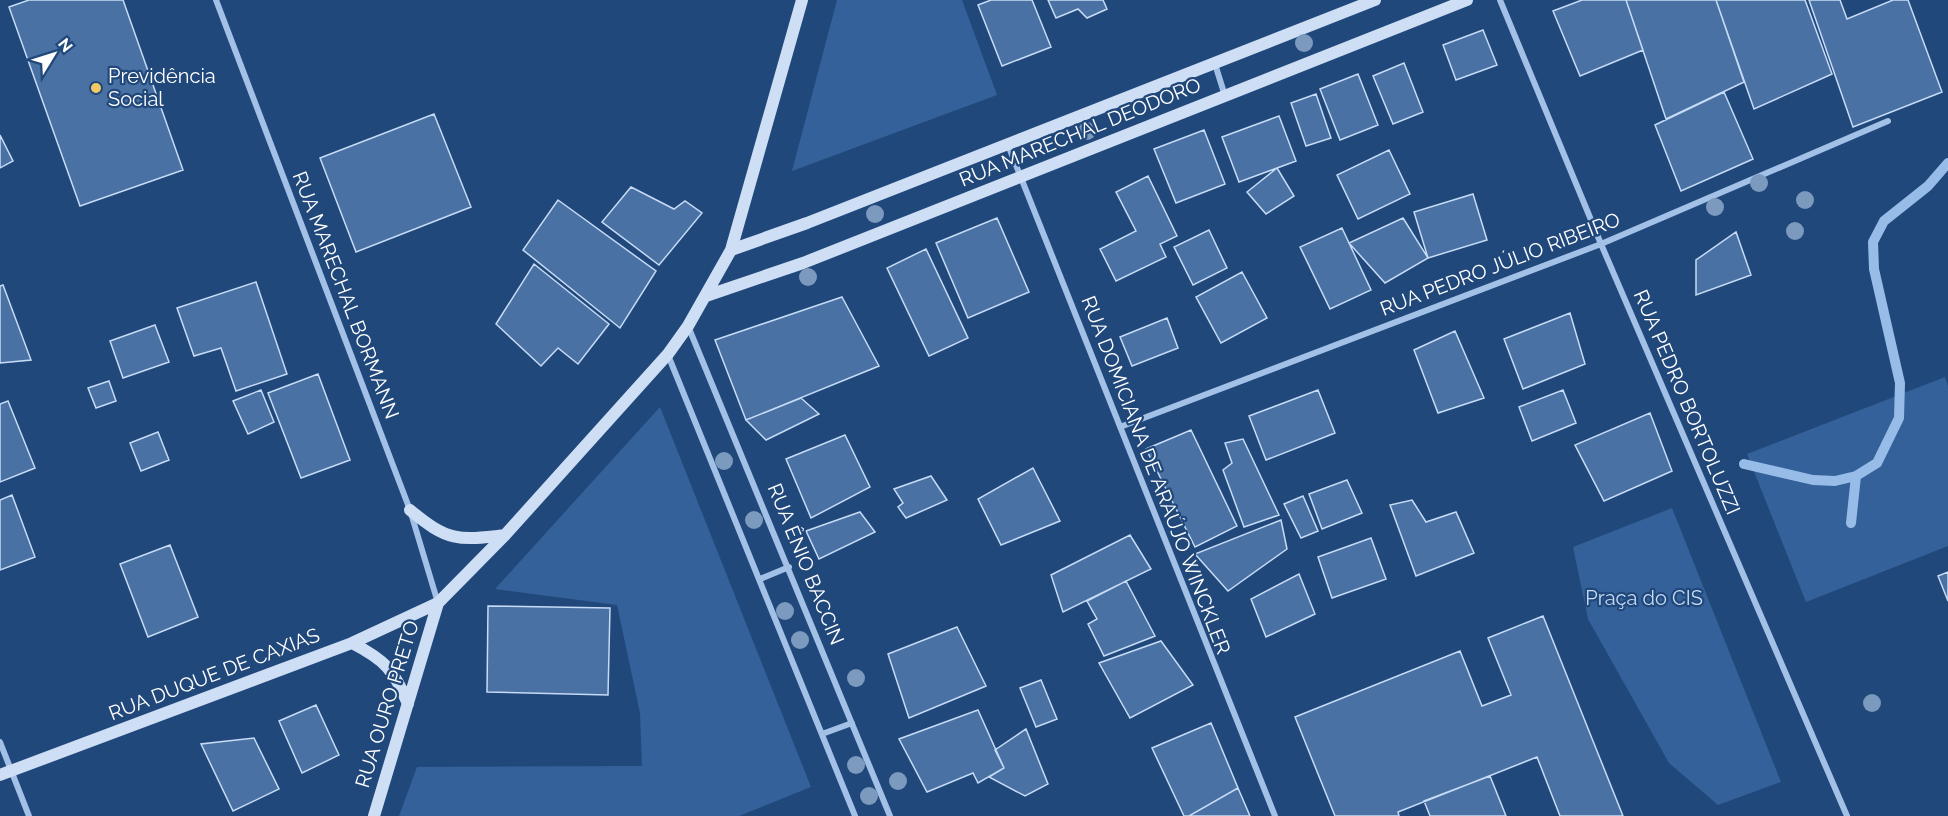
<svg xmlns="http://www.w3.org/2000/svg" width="1948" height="816" font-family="Raleway,sans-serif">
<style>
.green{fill:#346199}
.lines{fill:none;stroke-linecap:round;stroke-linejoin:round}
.stream{stroke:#97bce7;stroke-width:10}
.building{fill:#4971a4;stroke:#c6dbf5;stroke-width:1.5}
.street{stroke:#a3c1e6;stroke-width:6}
.secondary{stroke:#cddef5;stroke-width:12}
.tree{fill:#7c99be}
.poi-dot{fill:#f2ca64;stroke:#21487b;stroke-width:2}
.labels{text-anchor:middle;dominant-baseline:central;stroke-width:4.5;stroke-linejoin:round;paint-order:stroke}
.poi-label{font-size:20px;fill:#fff;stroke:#21487b;text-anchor:start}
.street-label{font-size:20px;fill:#fff;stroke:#21487b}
.park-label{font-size:20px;fill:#c6dbf5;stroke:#21487b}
</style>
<rect width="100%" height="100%" fill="#21487b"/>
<path class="green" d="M837,0h125l35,95 -205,76z
M1945,377l3,9v160l-142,56 -59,-148z
M660,407l151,380 -72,29h-340l18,-49 225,-1 -2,-53 -23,-108 -122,-16z
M1672,508l109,274 -63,23 -49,-42 -81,-144 -15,-72z"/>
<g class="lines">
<path class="stream" d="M1744,464l69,16 22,1 21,-5 21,-13 22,-45 1,-35 -26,-114 -1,-27 11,-21 44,-35 20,-23
M1851,523l5,-47"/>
</g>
<path class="building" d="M29,0h94l60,170 -103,36 -71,-199z
M991,0h41l19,47 -49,19 -24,-61z
M1048,0h55l4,9 -20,9 -9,-9 -22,9z
M1582,0h44l17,50 -63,26 -27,-65z
M1626,0h90l28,82 -78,37z
M1716,0h89l27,74 -78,35z
M1809,0h31l7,19 46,-19h15l34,92 -89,35z
M1483,30l14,35 -41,15 -13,-35z
M1404,63l19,49 -30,12 -20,-48z
M1358,74l20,51 -38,15 -20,-51z
M1724,92l29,67 -72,32 -26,-66z
M1316,94l15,44 -25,8 -15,-43z
M434,114l37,93 -115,45 -36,-94z
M1279,116l17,45 -57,21 -17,-45z
M1204,130l21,54 -49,19 -22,-54z
M0,135l13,26 -13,7z
M1389,150l21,44 -52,25 -21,-44z
M1277,168l17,28 -28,18 -19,-22z
M1148,176l29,60 -17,8 6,13 -50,24 -16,-32 36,-18 -20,-39z
M631,187l43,22 11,-8 17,12 -43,52 -57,-43z
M1473,194l14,46 -59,18 -14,-46z
M558,200l98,71 -36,57 -97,-78z
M997,218l32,74 -61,26 -32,-75z
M1403,218l25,40 -43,25 -36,-40z
M1342,228l29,62 -41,19 -30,-62z
M1209,230l18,38 -34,17 -19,-38z
M1736,232l15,43 -55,20v-35z
M926,249l42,89 -39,18 -42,-88z
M534,264l75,60 -31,40 -20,-16 -17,18 -45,-42z
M1242,272l25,46 -46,25 -25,-46z
M256,282l31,92 -51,17 -15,-43 -27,8 -17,-48z
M3,285l28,75 -31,3v-77z
M842,297l37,69 -133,54 -31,-80z
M1570,313l15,51 -62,25 -19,-50z
M1167,318l11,30 -46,18 -12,-29z
M155,325l14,37 -46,16 -13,-37z
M1455,331l29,67 -46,15 -24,-63z
M318,374l32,86 -49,18 -33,-85z
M109,381l7,20 -20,7 -8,-20z
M261,390l13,32 -26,12 -15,-33z
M1318,390l17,43 -69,27 -17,-44z
M1563,390l13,33 -44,18 -13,-34z
M801,398l18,16 -53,26 -20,-20z
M8,401l27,67 -35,14v-78z
M1650,413l22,58 -68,30 -29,-56z
M1191,430l46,96 -42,21 -49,-98z
M158,432l11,28 -28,11 -11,-28z
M845,435l25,52 -59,31 -25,-59z
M1243,439l36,76 -35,12 -21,-57 9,-7 -7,-20z
M1033,468l27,53 -59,24 -23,-46z
M931,476l16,24 -41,18 -8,-11 5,-4 -9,-14z
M1347,480l15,33 -40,16 -13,-35z
M12,495l23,62 -35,13v-70z
M1303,496l15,35 -17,7 -17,-34z
M1412,500l14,22 30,-10 18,41 -58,23 -26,-71z
M860,512l15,20 -56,27 -13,-28z
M1281,520l6,29 -59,42 -33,-37z
M1130,535l21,34 -88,43 -12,-37z
M1371,538l15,41 -54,19 -14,-41z
M170,545l28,72 -50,20 -28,-73z
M1948,572v29l-10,-25z
M1299,574l16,40 -49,23 -15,-38z
M1126,581l29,55 -51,20 -16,-32 9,-5 -10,-18z
M488,606l122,2 -2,87 -121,-3z
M1543,616l80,200h-63l-23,-59 -139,55 1,4h-64l-40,-99 165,-66 22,55 29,-11 -23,-57z
M957,627l29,59 -77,32 -21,-64z
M1161,641l32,44 -63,33 -31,-55z
M1041,680l16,39 -21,8 -16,-39z
M316,705l23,50 -37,18 -23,-52z
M978,710l26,58 -26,15 -5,-10 -46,19 -28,-53z
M1211,723l27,65 -49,28h-5l-32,-68z
M1026,729l22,55 -23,12 -36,-19 15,-9 -9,-18z
M254,738l25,51 -46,22 -32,-67z
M1490,776l16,40h-76l-6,-15z
M1238,788l12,28h-61z"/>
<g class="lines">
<path class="street" d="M216,0l194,510 28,93
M1500,0l101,244 246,572
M1215,64l10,32
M1008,145l267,671
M688,326l202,490
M668,355l187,461
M1120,427l481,-183 287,-123
M760,579l29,-12
M822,734l30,-11
M0,742l29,74"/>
<path class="secondary" d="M731,250l76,-27 568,-223
M706,296l97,-33 664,-263
M410,510c37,31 48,31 95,25
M352,643c33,17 42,27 56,61
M0,775l352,-132 86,-40 67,-68 163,-181 20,-28 43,-76 71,-250
M374,816l64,-213"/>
</g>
<g class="tree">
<circle cx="1304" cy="43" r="9"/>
<circle cx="1087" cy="131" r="9"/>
<circle cx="1759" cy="183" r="9"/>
<circle cx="1805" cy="200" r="9"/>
<circle cx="1715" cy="207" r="9"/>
<circle cx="875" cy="214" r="9"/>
<circle cx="1795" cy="231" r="9"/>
<circle cx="808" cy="277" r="9"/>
<circle cx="724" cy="461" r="9"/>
<circle cx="754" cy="520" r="9"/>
<circle cx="785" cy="611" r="9"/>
<circle cx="800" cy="640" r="9"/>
<circle cx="856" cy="678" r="9"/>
<circle cx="1872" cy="703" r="9"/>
<circle cx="856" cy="765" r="9"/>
<circle cx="898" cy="781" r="9"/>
<circle cx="869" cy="796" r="9"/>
</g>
<circle class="poi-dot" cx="96" cy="88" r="6"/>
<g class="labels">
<g class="poi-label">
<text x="108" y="76">Previdência<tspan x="108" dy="23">Social</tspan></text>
</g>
<g class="street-label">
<text transform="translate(1080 132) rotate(-22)">RUA MARECHAL DEODORO</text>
<text transform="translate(1500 264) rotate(-21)">RUA PEDRO JÚLIO RIBEIRO</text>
<text transform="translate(346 295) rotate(69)">RUA MARECHAL BORMANN</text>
<text transform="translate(1687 402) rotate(67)">RUA PEDRO BORTOLUZZI</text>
<text transform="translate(1156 475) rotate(69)">RUA DOMICIANA DE ARAÚJO WINCKLER</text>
<text transform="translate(806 564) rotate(68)">RUA ÊNIO BACCIN</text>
<text transform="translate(214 674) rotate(-21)">RUA DUQUE DE CAXIAS</text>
<text transform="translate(387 704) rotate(-73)">RUA OURO PRETO</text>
</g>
<g class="park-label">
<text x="1644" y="598">Praça do CIS</text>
</g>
</g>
<g transform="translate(54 54) rotate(52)" stroke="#21487b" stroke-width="4.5" paint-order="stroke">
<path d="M0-4.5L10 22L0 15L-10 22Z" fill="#ffffff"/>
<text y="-9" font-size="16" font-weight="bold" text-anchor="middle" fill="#ffffff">N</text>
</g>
</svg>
